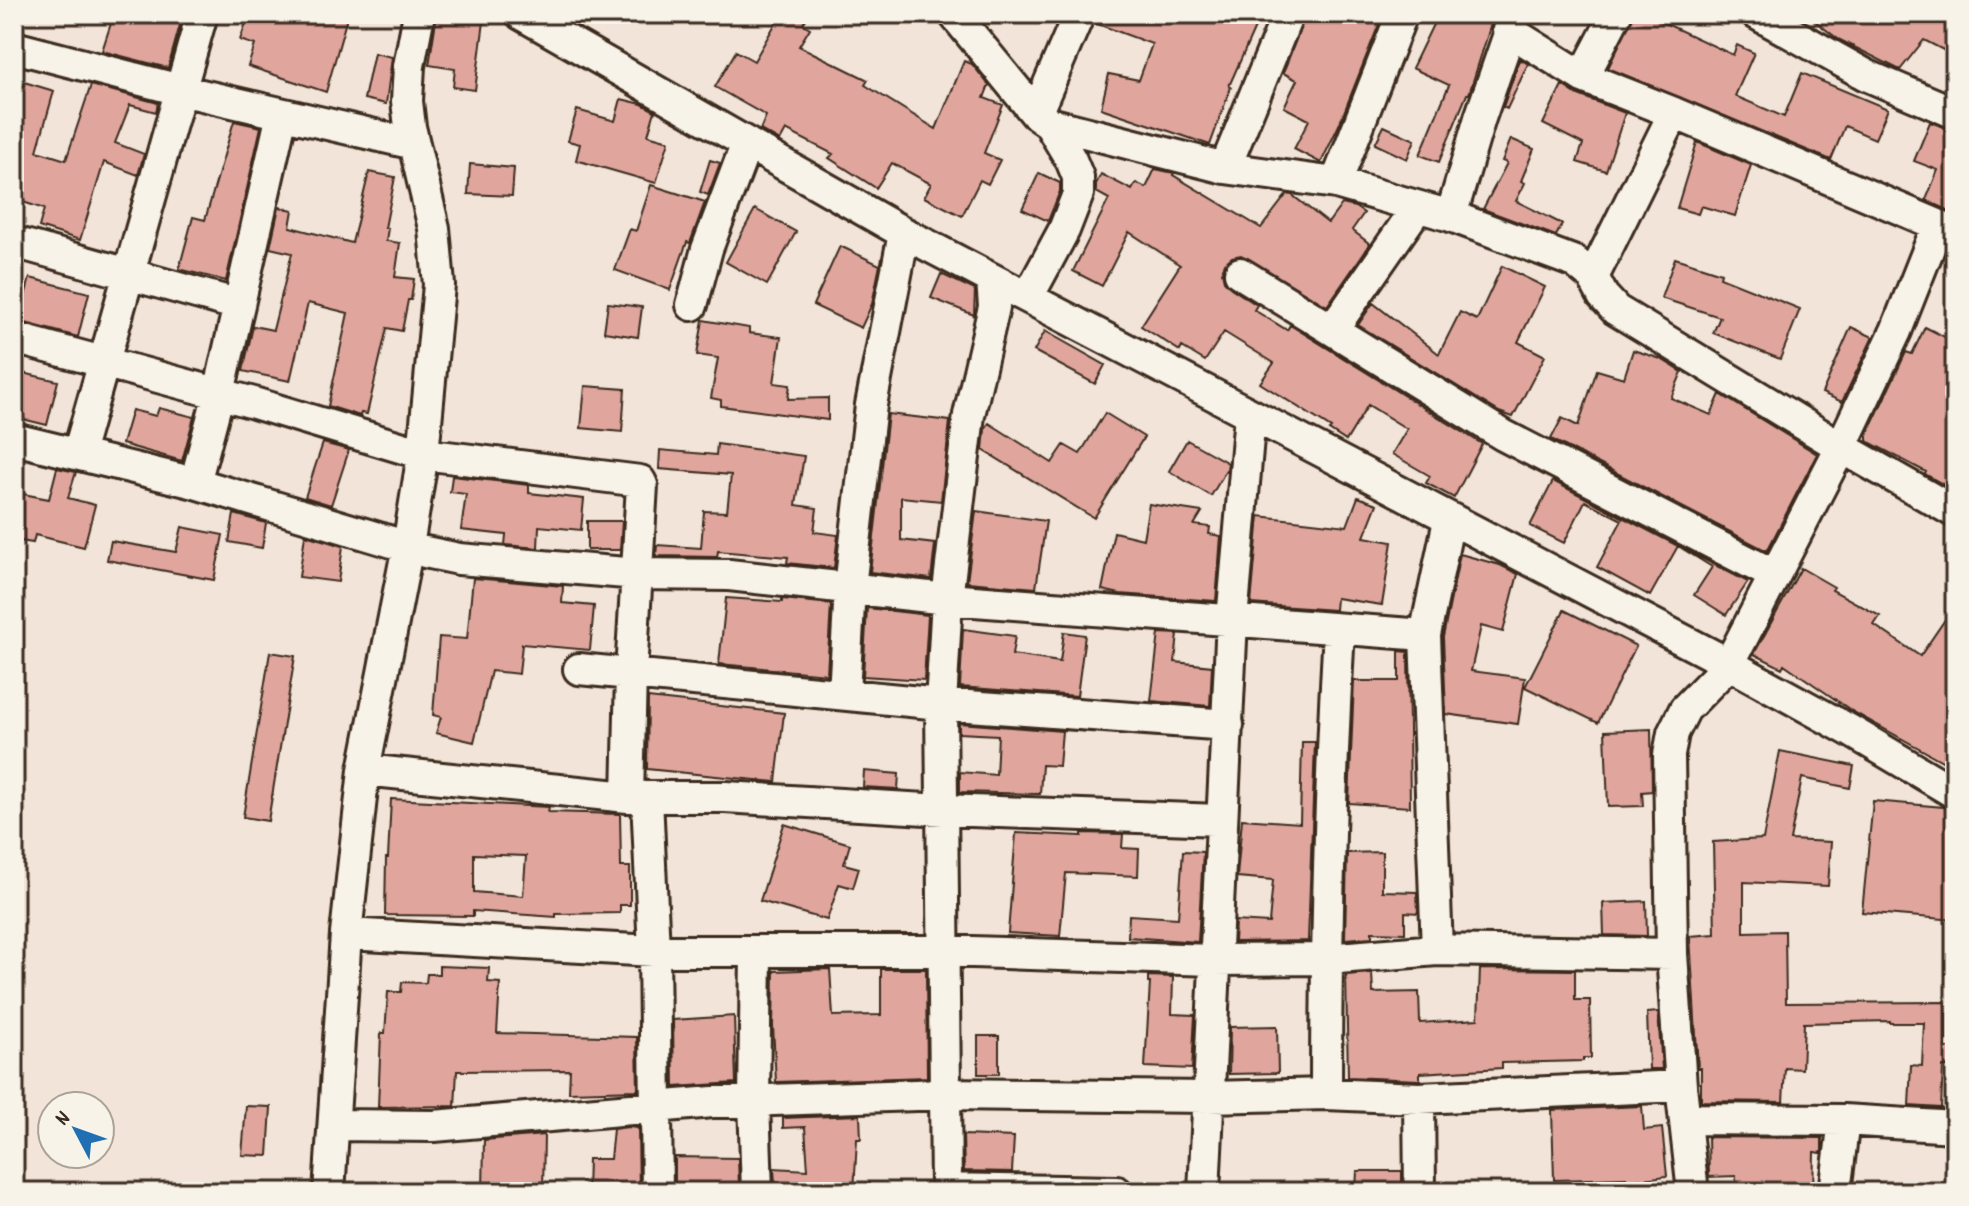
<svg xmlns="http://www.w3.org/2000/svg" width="1969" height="1206" font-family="Dekko,sans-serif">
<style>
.building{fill:#e0a69d;stroke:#3b2a1e;stroke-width:2;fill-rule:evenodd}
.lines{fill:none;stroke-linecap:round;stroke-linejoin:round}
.minor-casing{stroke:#3b2a1e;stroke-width:36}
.minor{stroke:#f7f3e8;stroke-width:30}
</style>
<rect width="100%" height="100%" fill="#f2e4d9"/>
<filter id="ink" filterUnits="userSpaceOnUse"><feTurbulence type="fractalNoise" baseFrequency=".0125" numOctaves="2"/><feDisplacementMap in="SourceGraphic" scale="16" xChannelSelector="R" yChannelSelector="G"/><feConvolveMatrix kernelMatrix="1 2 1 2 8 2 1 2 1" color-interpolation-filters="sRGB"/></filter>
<g filter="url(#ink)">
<path class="building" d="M114,14h69l-15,54 -66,-17z
M249,14h99l-22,78 -78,-26 7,-21 -15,-5z
M437,14h48l-10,76 -22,-3 2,-18 -26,-4z
M781,14h28l-6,10 7,4 -11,18 69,34 -3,5 71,44 28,-68 8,3 17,21 -5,13 19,7 -19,48 16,7 -12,24 -8,-4 -18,36 -38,-19 7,-13 -39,-21 -16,25 -47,-30 4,-4 -47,-24 -6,11 -20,-11 6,-14 -51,-29 21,-36 18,10z
M1097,14h164l-32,72 2,1 -21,58 -109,-37 8,-34 30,6 13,-36 -57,-21z
M1306,14h77l-44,111 -18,38 -27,-14 15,-29 -25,-13 13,-27 -14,-7z
M1438,14h31l22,10 -22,70h-2l-28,68 -19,-7 29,-70 -37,-17z
M1634,14h11l88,41 4,-10 17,8 -19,43 49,21 18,-44 86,36 -13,30 -30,-13 -14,34 -223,-92z
M1806,14h134l15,12v30l-31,-16 -24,30 -62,-31z
M374,53l18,4 -6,47 -22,-5z
M1520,59l8,5 -21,45 -4,-2z
M14,79l40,12 -17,60 29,9 25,-75 67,18 -2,9 -26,-7 -15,38 29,11 -6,21 -34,-13 -24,78 -41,-13 5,-18 -30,-10z
M1562,85l14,9 49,19 -19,58 -29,-9 6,-18 -40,-20z
M621,99l21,5 13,7 -7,24 21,6 -13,42 -80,-23 4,-16 -12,-3 9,-31 38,11z
M234,121l27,6 -35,154 -47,-12 14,-52 12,3z
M1930,122l25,9v89l-9,-11 -20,-9 12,-30 -24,-9z
M1384,126l31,14 -8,19 -32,-15z
M1511,139l23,10 -13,32 4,2 -9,18 46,23 -6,12 -73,-27 24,-46 -5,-2z
M1697,142l54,23 -16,51 -34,-10 -3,8 -21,-6z
M710,160l10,3 -12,32 -8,-3z
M470,164l44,4 -2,28 -44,-2z
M1155,169l19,4 -1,2 88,53 26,-34 5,1 36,28 14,-19 13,3 9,6 -12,17 18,14 -43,62 -86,-51 -9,2 -7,6 -3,9 2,9 7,7 26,17 -3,5 33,20 3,-5 192,119 -28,54 -28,-15 4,-7 -38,-22 15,-25 -39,-24 -22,36 -17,-11 2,-2 -71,-45 14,-20 -50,-31 -19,29 -23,-14 -2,4 -39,-25 39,-61 -51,-33 -27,54 -29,-15 36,-72 -13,-7v-8l5,-10 31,16 4,-7 10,5z
M369,172l26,5 -10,51h3l-2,13 14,2 -5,34 19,2 -3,21h-3l-6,31 -15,-3 -20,86 -6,-1 -1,3 -32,-10 20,-93 -40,-10 -18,78 -47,-10 10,-45 20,4 19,-77 -22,-5 9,-41 14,3 -3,17 62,16z
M1039,173l21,10v8l-12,30 -26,-12z
M651,185l54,17 -15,41 -3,-1 -17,48 -55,-20 15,-41 6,2z
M755,209l41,23 -29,53 -41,-23z
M840,246l40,19 -8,39 -11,24 -48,-23z
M1675,258l46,15 -1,4 80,32 -20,50 -67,-26 7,-16 -59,-19z
M1502,266l43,21 -27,55 27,14 -32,61 -14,-5 -141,-87 15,-22 66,51 21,-42 17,8z
M941,274l34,16 -1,25 -43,-17z
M30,278l59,15 -11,44 -60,-16z
M608,303l34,4 -4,30 -34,-5z
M703,320l46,8v5l32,4 -7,46 16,2 -2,14 40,-1v22l-107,-14v-6l-10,-2 7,-40 -21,-3z
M1851,327l22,10 -31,65 -20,-9z
M1925,327l30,15v149l-30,-17 1,-2 -59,-31v-6l39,-83 6,2z
M1045,331l60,34 -10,19 -61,-33z
M1633,350l28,9 21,13 -11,26 40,17 9,-21 97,60 -50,97 -216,-112 11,-21 16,8 19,-56 27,8z
M14,371l44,10 -11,44 -33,-8z
M585,386l40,3 -3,43 -41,-4z
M159,408l35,9 -12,44 -60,-17 10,-34 24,6z
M1105,413l39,24 -50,81 -111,-68 2,-21 4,-6 63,40 12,-18 16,9z
M888,414l62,7 -9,80 -40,-4v43l34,4 -4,35 -61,-7z
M1187,440l41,23 -1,6 -16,27 -42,-25z
M323,443l26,7 -18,55 -26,-8z
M717,444l87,12 -8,49 21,3 -3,24 24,3 -4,33 -47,-5 1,-6 -70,-6 -1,6 -61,-1 1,-11 44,3 3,-37 23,1 4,-37 -72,-6 1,-19 56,5z
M57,468l19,4 -8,26 27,7 -11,42 -49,-12 -2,8 -19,-3 9,-46 26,5z
M452,476l77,9v8l55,6 -3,31 -42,-4 -1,22 -33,-3 1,-10 -45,-5 5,-36 -16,-2z
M1553,481l125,65 -28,50 -53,-29 25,-47 -37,-19 -21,42 -34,-17z
M1358,497l19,7 -13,33 28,5 -10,63 -46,-7 -1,12 -84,-6 8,-88 88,10z
M1149,504l53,8 -8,13 16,2 -1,7 12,2 -5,65 -96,-7 -18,-4 12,-58 29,7z
M976,511l70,10 -10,67 -69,-6z
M234,514l32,9 -4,25 -33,-6z
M587,521h35l-2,29h-33z
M182,527l41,8 -9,45 -107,-20 4,-19 65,11z
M305,535l38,11 -5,36 -39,-5z
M1678,546l70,36 -22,33 -32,-20 18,-28z
M1460,554l40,11 18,9 -15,58 -22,-6 -10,45 54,7 -7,46 -72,-10 -3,-77z
M1801,568l33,19 -2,3 48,26 -6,9 46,31 35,-51v163l-103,-57 -68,-47 -2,4 -28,-14z
M473,578l90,8 -1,17 32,3 -4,44 -68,-6 -3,30 -28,-3 -17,71 -38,-9 5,-16 -8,-2 6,-78 28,2z
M726,598l56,4v-3l49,5 -4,70 -108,-10z
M867,608l61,7 -4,65 -61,-4z
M1564,610l72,36 -38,77 -73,-36z
M963,629l52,7 -3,19 48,7 4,-30 21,3 -8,61 -117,-9z
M1159,633l19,1 -3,28 37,4 -2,40 -59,-5z
M1399,651l9,1 2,155 -61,-4 5,-122h45z
M270,652l25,4 -27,165 -25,-4z
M648,698l136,15 -8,69 -129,-13z
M959,723l103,8 -3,35 -17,-1 -2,29 -80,-2v-20l36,3 2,-40 -39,-2z
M1651,729l1,62 -10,1 1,14 -35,1 -3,-76z
M1302,742h13l-7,199 -74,1 1,-21 34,2 4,-43 -36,-3 5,-58 58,4z
M1780,751l74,15 -4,22 -48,-10 -12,62 41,2 -3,44 -84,-4v50l41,-1 1,72 160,-1v46h9v19h-12l-2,41 -32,-2 2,-41 11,1 2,-43h-34v-2l-86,2 -2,46 -17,-1 -2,34 -82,-1v-33h-3l-8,-132 25,-2 -2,-92 50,-3z
M864,771l35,3 -1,15 -35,-2z
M391,799l158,8 -1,5 72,2 1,53h9v38h-10v8l-64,1v3l-83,-6v5l-88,-1 1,-57h2zM474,854l52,2 -3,40 -49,-4z
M1873,801l71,6 11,4v109l-93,-8z
M784,824l66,20 -6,20 15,4 -6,20 -14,-4 -12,36 -67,-19z
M1016,833l66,3v-3l41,1 -1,14 17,1 -1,27 -72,-3 -6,63 -52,-3z
M1183,851l20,1 -5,90 -70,-5 1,-22 49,3z
M1382,852v39l35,1 1,21 -13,-1v21l-33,-1v5l-27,2 2,-86z
M1646,901l1,35 -43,-1 -1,-32z
M439,966l50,2 -1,14 12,1 -3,50 140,4 1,53 -69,2 1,-22 -113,1 -2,35 -77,1 3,-74h4l3,-41h13l1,-10 24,1 1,-9h12z
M830,969l3,47 48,-1v-46h45l1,108 -151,5 -3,-56 1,-55z
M1480,969l95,1v30h15l1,58h-8v3l-81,2v5l-82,5v7l-72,-3 -2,-102 26,-2 1,20 46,-1 1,31 58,-4z
M1148,976l25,1 -1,37 23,1 -3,54 -47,-2 5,-84h-2z
M1658,1012l4,57h-13l-2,-56z
M734,1016l2,67 -62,4 -1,-67z
M1277,1026l1,47 -49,1 1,-47z
M978,1036h21v38h-21z
M246,1106l25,1 -3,49 -26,-1z
M1642,1106l2,24 18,-2 5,48 -40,5 -1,-3 -72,2 -2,-70z
M860,1115l1,24h-4l-3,53 -72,-2v-4h-7l-1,-18 34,2 -3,-43 -22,1v-10z
M628,1127l10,1 1,64h-52l1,-33h22l3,-30z
M544,1135l-1,57h-60l1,-52z
M963,1135l51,2 -2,35 -48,-1z
M1708,1137l114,1v15l-8,-1 -1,40h-77v-16l-27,1z
M675,1157l63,1 1,28h-13v6h-51z
M1357,1171h45v20h-46z"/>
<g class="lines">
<defs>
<path id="minor" d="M521,14l383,219 825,431 120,66 106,63
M954,14l82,100 13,9 22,37 7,17v17l-14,36 -36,67
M1757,14l109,61 89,38
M1508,30l75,47 91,36 264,112 -42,106 -55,116 -112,217 -44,45 -12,24 -4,22 3,199 9,132 12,106
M14,47l166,43 234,54
M1583,77l33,-63
M1036,114l43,-100
M1049,123l176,45 111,15 115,33 124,46 18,15 10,19 13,14 225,137 114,65
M1225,168l63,-154
M1336,183l66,-169
M1451,216l29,-98 36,-104
M14,242l225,63
M1240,273l263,162 271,140
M1593,277l81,-164
M692,305l15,-56 40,-106
M1333,329l84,-121
M14,338l240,65 169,51 217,27 2,4 -11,188 -3,124
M14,439l181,44 230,69 34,7 179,15 91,1 218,24 478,36
M78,454l124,-440
M195,483l24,-90 63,-279
M579,669l362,35 287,21
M844,694l6,-107 21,-182 33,-172
M364,770l264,27h97l218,13 277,10
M647,798l7,153 3,241
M346,934l308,17h287l272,9 113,-1 111,-9 235,4
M1437,950l-12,-315 24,-115
M756,953l-2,147 3,92
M1326,1094c0,-155 4,-310 13,-465
M1419,1098l1,94
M1686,1119l158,1 111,7
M335,1125l99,1 279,-24 232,-8 263,3 118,-3 93,4 262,-12
M946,1189l-5,-485 6,-105 22,-184 25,-108 -2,-28
M329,1192l17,-258 18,-164 44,-224 15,-92 16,-169 -5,-57 -24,-101 -3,-26 2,-35 10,-52
M946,1192v-3l171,3
M1204,1192l28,-572 18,-205
M1835,1192l9,-72"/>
</defs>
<use href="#minor" class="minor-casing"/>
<use href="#minor" class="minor"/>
</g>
</g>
<rect width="1969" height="1206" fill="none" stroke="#f7f3e8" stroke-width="48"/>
<rect x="24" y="24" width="1921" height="1158" fill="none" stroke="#3b2a1e" stroke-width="3" filter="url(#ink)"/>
<g transform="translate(76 1130) rotate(311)"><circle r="38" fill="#f7f3e8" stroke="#aca397" stroke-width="2"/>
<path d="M0-6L14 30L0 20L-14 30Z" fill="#1f6fb2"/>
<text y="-12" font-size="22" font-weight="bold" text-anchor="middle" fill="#3b2a1e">N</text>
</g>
</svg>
